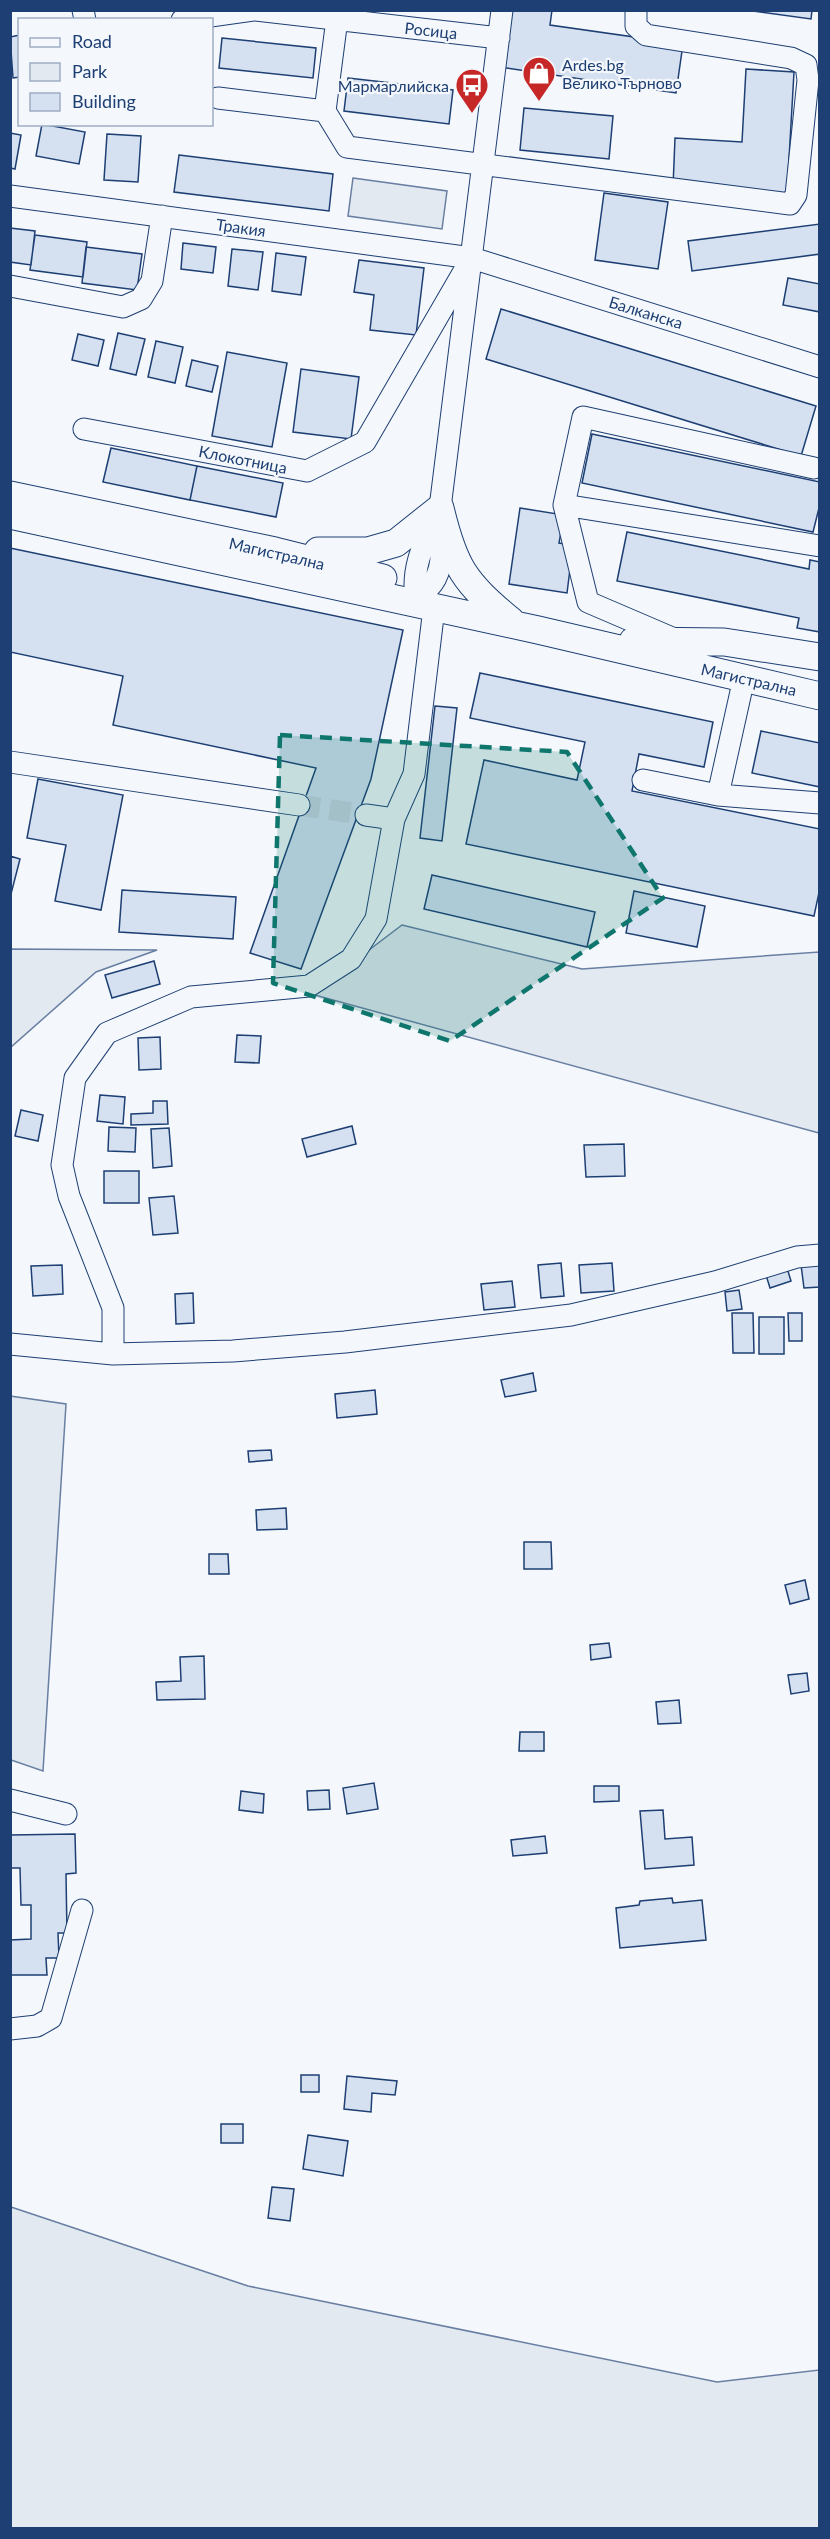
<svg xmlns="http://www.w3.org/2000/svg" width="830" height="2539" font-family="Lato,sans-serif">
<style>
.green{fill:#e3e9f0;stroke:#687fa3;stroke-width:1.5}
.building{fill:#d5e0f0;stroke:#1d3f73;stroke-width:1.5}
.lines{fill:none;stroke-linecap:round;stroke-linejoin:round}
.minor-tunnel{stroke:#c9d2e0;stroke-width:21;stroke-dasharray:21 10;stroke-linecap:butt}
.minor-casing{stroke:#1d3f73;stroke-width:23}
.major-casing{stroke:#1d3f73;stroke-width:29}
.minor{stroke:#f4f7fb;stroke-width:21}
.major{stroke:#f4f7fb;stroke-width:27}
.marked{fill:#0f766e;fill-opacity:0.2;stroke:#0f766e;stroke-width:4.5;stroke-dasharray:12 8;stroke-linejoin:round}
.labels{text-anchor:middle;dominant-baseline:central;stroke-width:4.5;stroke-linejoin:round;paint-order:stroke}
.street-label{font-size:16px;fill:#1d3f73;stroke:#f4f7fb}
.poi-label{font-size:16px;fill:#1d3f73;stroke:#f4f7fb;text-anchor:start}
</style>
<rect width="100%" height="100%" fill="#f4f7fb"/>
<path class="green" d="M353,178l94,13 -5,38 -94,-13z
M402,925l180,44 237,-17v181l-508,-139z
M11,949l146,1 -61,22 -85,75z
M10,1396l56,8 -23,367 -32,-11z
M11,2207l237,79 469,96 102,-12v158h-808z"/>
<path class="building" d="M508,10h44l-2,15 133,19 -7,49 -176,-26z
M745,10h67l-1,9z
M20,35v42l-7,1 -3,-41z
M222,38l94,10 -3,30 -94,-10z
M746,69l48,3 -7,122 -114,-7 2,-49 67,4z
M348,78l105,12 -4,34 -105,-13z
M524,108l89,8 -4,43 -89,-9z
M42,124l43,8 -6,32 -43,-8z
M10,133l11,2 -6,34 -5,-1z
M107,134l34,2 -3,46 -34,-2z
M179,155l154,19 -4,37 -155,-19z
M604,193l64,9 -10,67 -63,-9z
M820,224v30l-128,17 -4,-30z
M10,228l25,3 -4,34 -21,-3z
M35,235l52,7 -4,35 -53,-7z
M183,243l33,4 -3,26 -32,-4z
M86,247l56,7 -5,36 -55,-7z
M232,249l31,3 -5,38 -30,-4z
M276,253l30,4 -5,38 -29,-4z
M359,260l65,8 -8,67 -46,-5 4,-35 -20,-3z
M788,278l32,6v28l-37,-7z
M501,309l315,97 -15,50 -315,-97z
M118,333l27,6 -9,36 -26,-6z
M78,334l26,6 -6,26 -26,-6z
M156,341l27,6 -8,36 -27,-6z
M227,352l60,11 -15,84 -60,-11z
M192,360l26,6 -6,26 -26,-6z
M301,369l58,8 -8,62 -58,-7z
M592,434l228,48v22l-7,28 -231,-49z
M111,448l86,18 -7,34 -87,-18z
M197,466l86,17 -7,34 -86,-17z
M520,508l44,7 -5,28 14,2 -6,48 -58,-9z
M627,532l182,37 1,-9 10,2v70l-23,-4 2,-10 -182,-37z
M10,548l393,82 -32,149 -70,190 -51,-16 66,-185 -203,-43 10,-49 -113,-24z
M480,673l233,49 -9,45 -65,-13 -7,37 188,38v59l-6,28 -348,-72 18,-84 93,20 8,-38 -115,-24z
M435,706l22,2 -15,133 -22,-3z
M761,731l59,12v44l-68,-14z
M38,779l85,16 -22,115 -46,-9 11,-56 -39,-7z
M10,856l10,3 -9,35h-1z
M432,875l163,37 -8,35 -163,-38z
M122,890l114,7 -3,42 -114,-7z
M634,891l71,15 -8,41 -71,-14z
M154,961l6,23 -48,14 -7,-23z
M237,1035l24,1 -2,27 -24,-1z
M160,1037l1,32 -22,1 -1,-32z
M100,1095l25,2 -2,27 -26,-3z
M153,1101h14l1,23 -37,1v-11l22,-1z
M21,1110l22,5 -5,26 -23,-5z
M352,1126l4,18 -49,13 -5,-18z
M109,1127l27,1 -1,24 -27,-1z
M169,1128l3,38 -19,2 -2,-39z
M624,1144l1,32 -39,1 -2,-32z
M104,1171h35v32h-35z
M174,1196l4,37 -25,2 -4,-37z
M561,1263l3,33 -23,2 -3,-33z
M612,1263l2,28 -33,2 -2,-28z
M820,1263v24l-16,1 -3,-23z
M62,1265l1,29 -30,2 -2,-30z
M787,1268l4,13 -21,7 -4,-13z
M512,1281l3,26 -31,3 -3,-26z
M739,1290l3,19 -15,2 -2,-19z
M193,1293l1,30 -18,1 -1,-30z
M732,1313h21l1,40h-21z
M788,1313h14v28h-13z
M759,1317h25v37h-25z
M533,1373l3,18 -31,6 -4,-17z
M375,1390l2,24 -40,4 -2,-24z
M271,1450l1,10 -23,2 -1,-11z
M286,1508l1,21 -30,1 -1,-20z
M524,1542h27l1,27h-28z
M209,1554h19l1,20h-20z
M805,1580l4,19 -19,5 -5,-19z
M609,1643l2,14 -20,3 -1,-15z
M204,1656l1,43 -48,1 -1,-18 25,-1 -1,-24z
M807,1673l2,18 -18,3 -3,-19z
M679,1700l2,23 -23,1 -2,-22z
M520,1732h24v19h-25z
M374,1783l4,26 -31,5 -4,-26z
M594,1786h25v15l-25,1z
M329,1790l1,19 -22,1 -1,-19z
M241,1791l23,3 -1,19 -24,-3z
M663,1810l2,29 27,-2 2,28 -49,4 -5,-58z
M75,1834l1,39 -10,1 1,59h-9l1,25h-13l1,17h-37v-35l21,-1v-34h-10l-1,-37h-10v-33z
M545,1836l2,17 -34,3 -2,-16z
M672,1898l1,5 29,-3 4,40 -86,8 -4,-40 23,-3 1,-4z
M301,2075h18v17h-18z
M347,2076l50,5 -2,14 -23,-2 -1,19 -27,-3z
M221,2124h22v19h-22z
M308,2135l40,6 -5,35 -40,-7z
M272,2187l22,2 -4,32 -22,-3z"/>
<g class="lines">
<path class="minor-tunnel" d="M299,805l67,10"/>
<defs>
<path id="minor" d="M83,10l2,10
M256,10l243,28
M182,20l71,-10
M218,98l107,13 12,-92 -2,-9
M325,111l22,36 443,57 6,-9 12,-115 -2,-15 -15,-7 -145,-23 -10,-9v-16
M10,196l462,62 348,109
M10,286l113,21 18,-8 11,-18 10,-65
M84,429l223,42 58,-29 102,-176
M564,505l256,41
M400,600c52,-7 41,-53 40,-92l62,-498
M426,606l-10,-8c-5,-31 9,-57 21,-84
M672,638l-84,-36 -24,-97 19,-88 231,51
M10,762l289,43
M643,780l75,15 102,8
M718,795l26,-117
M366,815l28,4
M10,1344l103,10 120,-3 112,-9 226,-27 144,-33 82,-25 23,-2
M113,1354v-46l-44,-112 -7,-31 13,-87 32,-45 84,-36 118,-11 42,-27 25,-40 18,-100 20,-45 20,-166
M10,1800l56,14
M10,2029l27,-3 14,-8 31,-108"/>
<path id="major" d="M10,495l265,56 108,27
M10,515l528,115 282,66
M318,551h50l28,-8 44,-35c14,59 24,74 71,113
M633,641l91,1 96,15"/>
</defs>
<use href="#minor" class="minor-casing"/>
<use href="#major" class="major-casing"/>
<use href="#minor" class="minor"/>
<use href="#major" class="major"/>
</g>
<path class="marked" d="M280,735l287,17 96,146 -213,143 -177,-58z"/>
<defs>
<symbol id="shop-pin" viewBox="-11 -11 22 30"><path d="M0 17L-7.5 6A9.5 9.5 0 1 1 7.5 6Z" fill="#c62828" stroke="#f4f7fb"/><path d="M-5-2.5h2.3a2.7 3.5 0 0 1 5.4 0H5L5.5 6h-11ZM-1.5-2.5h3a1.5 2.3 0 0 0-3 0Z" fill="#fff"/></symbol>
<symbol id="bus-pin" viewBox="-11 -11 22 30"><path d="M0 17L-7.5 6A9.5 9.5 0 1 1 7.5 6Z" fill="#c62828" stroke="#f4f7fb"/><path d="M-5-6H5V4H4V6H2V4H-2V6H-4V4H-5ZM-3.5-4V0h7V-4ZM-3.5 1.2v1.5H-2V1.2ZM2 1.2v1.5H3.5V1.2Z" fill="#fff"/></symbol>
</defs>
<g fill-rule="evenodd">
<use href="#shop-pin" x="520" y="54" width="38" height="52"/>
<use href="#bus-pin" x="453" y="66" width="38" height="52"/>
</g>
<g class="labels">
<g class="street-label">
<text transform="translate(431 30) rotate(6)">Росица</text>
<text transform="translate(241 227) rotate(8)">Тракия</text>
<text transform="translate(646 312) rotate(17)">Балканска</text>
<text transform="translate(243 459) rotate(11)">Клокотница</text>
<text transform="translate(277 553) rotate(13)">Магистрална</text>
<text transform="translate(749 679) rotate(13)">Магистрална</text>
</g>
<g class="poi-label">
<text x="562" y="64">Ardes.bg<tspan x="562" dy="18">Велико Търново</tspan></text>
<text x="449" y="85" text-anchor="end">Мармарлийска</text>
</g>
</g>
<rect width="830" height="2539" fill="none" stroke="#1d3f73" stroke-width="24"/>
<rect x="18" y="18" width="195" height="108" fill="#f4f7fb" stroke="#9eadc5" stroke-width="1.5"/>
<rect x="30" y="38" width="30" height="9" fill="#f4f7fb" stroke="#9eadc5" stroke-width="1.5"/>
<text x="72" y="48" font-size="18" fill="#1d3f73">Road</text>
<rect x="30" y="63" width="30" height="18" fill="#e3e9f0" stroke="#9eadc5" stroke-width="1.5"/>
<text x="72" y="78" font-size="18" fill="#1d3f73">Park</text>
<rect x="30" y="93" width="30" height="18" fill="#d5e0f0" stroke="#9eadc5" stroke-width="1.5"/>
<text x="72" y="108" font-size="18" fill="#1d3f73">Building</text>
</svg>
